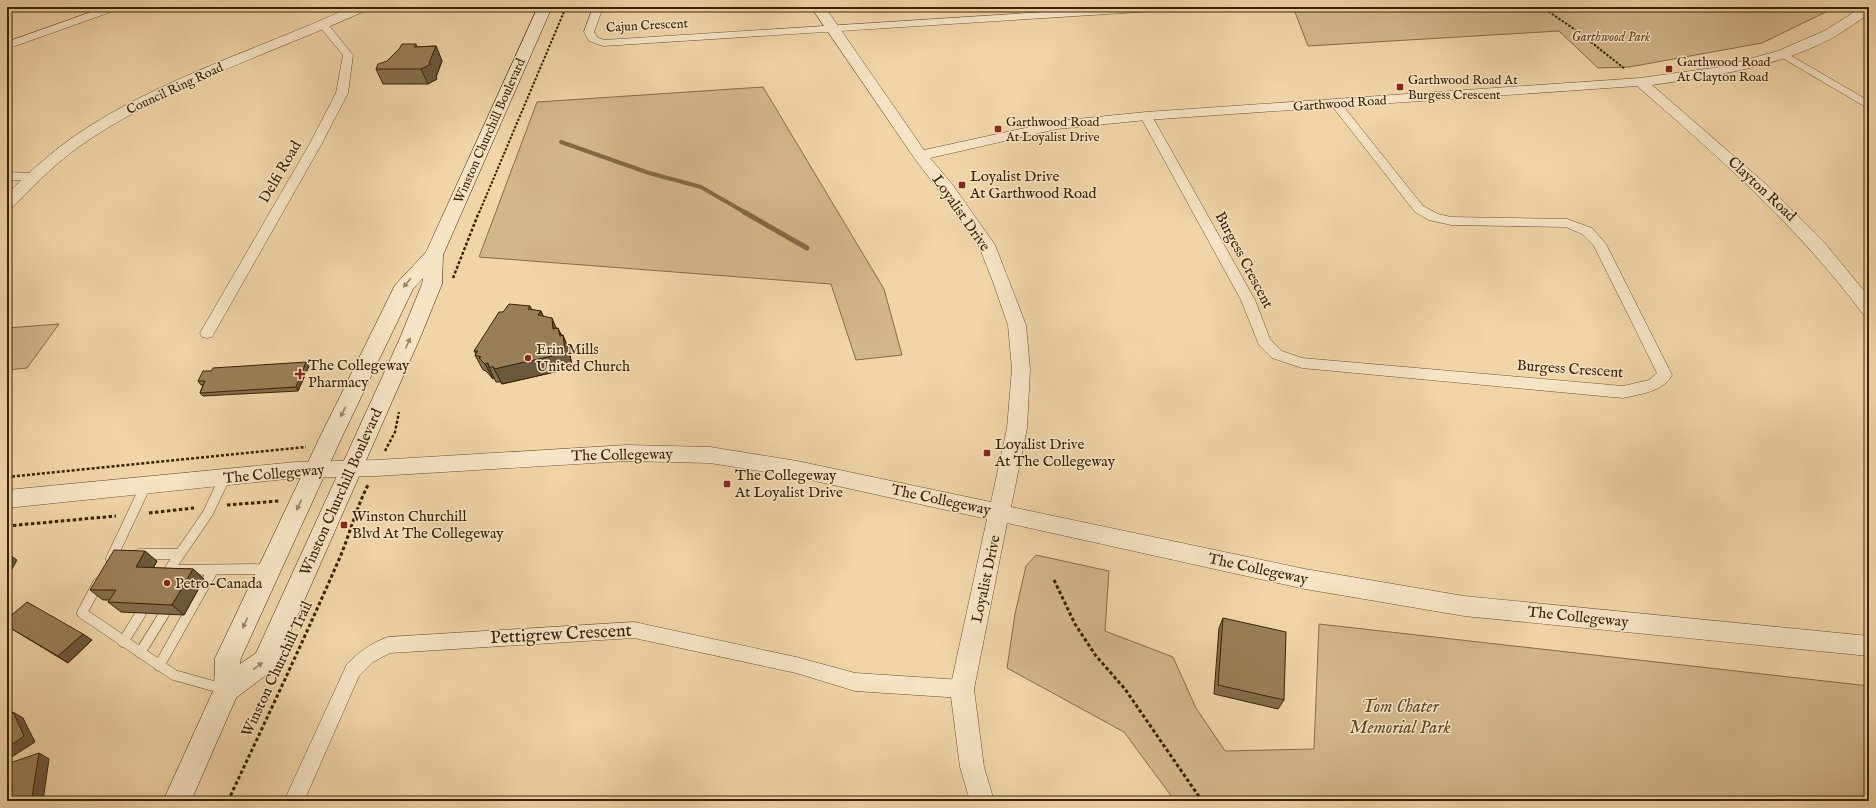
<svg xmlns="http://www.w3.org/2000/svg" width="1876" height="808" font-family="'IM FELL English',serif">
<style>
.green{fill:#d2b78b;stroke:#866c47}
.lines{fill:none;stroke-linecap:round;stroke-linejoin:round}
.stream-far1{stroke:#826944;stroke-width:4}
.stream{stroke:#826944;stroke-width:5}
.service-casing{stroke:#674f2c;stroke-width:11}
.minor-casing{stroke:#674f2c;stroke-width:1}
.tertiary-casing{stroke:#674f2c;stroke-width:1}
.secondary-casing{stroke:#392203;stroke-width:1}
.path-far2{stroke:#392203;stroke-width:2;stroke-dasharray:2.5 1.5;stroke-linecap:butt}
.path-far1{stroke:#392203;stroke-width:2.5;stroke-dasharray:3 2;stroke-linecap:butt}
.path{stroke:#392203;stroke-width:3;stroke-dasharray:3.5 2.5;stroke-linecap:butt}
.service{stroke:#f6e4c6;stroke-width:10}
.minor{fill:#f6e4c6;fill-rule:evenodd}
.tertiary{fill:#f6e4c6;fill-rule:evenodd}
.secondary{fill:#f6e4c6;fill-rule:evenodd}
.wall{fill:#846d4c;stroke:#392203}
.shaded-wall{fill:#6b593e;stroke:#392203}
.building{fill:#997f58;stroke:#392203}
.oneway{fill:#988364}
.poi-dot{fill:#8f2418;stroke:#f6e4c6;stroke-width:1.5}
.labels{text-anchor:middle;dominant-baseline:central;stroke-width:3;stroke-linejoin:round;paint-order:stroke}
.far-street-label{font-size:13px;fill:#392203;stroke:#f6e4c6}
.far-park-label{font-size:13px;font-style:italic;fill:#5f4725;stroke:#f6e4c6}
.far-poi-label{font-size:13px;fill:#392203;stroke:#f6e4c6;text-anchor:start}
.street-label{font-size:15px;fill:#392203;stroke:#f6e4c6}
.poi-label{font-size:15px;fill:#392203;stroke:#f6e4c6;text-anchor:start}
.near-street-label{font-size:18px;fill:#392203;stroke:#f6e4c6}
.near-park-label{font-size:18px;font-style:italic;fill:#5f4725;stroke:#f6e4c6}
</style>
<rect width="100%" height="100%" fill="#f1d5a7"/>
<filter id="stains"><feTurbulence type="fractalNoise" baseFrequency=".005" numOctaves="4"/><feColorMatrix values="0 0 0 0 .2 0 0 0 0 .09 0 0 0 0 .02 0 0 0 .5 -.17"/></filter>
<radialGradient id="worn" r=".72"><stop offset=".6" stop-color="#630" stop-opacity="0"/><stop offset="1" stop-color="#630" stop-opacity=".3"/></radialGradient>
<path class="green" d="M1293,7h523l12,4 -66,32 -133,24 -31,1 -39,-37 -251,15z
M763,87l121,202 18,66 -46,5 -25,-76 -352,-27 58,-155z
M59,324l-32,44 -20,2v-42z
M1036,555l73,16 -4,60 68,26 23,51 29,43 89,-2 5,-125 550,62v115h-694l-51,-69 -117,-64 8,-54 11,-48z"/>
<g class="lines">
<path class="stream-far1" d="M561,142l88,31 52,14 45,26"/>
<path class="stream" d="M744,212l63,36"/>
<defs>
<path id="service" d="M225,477l-17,36 -39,57 99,-1
M139,554h40
M111,559l35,-74
M98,583l-16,30 92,62 50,14
M123,642l18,-29
M140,653l24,-39
M159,666l54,-96"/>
<path id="minor" d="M105,7h15l-1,2 -112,40v-7z
M593,7h10l-9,25 3,5 7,3 518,-33h54l-5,3 -568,36 -14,-5 -5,-9z
M323,22l4,1 26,32 -5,38 -27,52 -109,192 -5,1 -5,-1 -2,-4 109,-188 27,-52 7,-38 -25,-30z
M1783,51l86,50v8l-90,-53 -1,-2 1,-2z
M1336,101l4,1 83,104 15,8 13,3 116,2 25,9 14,16 66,131c-9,17 -32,19 -49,23l-321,-30 -30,-10 -13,-13 -18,-45 -101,-184 2,-2h8l2,2 103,184 15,39 12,12 20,7 321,28 26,-6 8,-7 -63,-127 -12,-12 -16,-7 -115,-2 -22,-5 -14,-8 -83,-106 -2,-2 2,-2z
M7,172l25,1 6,4 -6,4 -25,-1z
M634,622l162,35 59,16 107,7 7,3 2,6 -2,6 -7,3 -107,-7 -59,-18 -162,-35 -244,15 -17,9 -14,14 -55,125h-20l63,-137c12,-12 24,-21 41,-27z"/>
<path id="tertiary" d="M351,7h18l-2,3c-92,42 -192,73 -277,129 -29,19 -53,43 -77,68l-6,1v-14c23,-22 45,-43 72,-61 82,-55 183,-85 272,-126z
M811,7h14l99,143 133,-29 89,-9 494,-34 80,-11 58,-16 48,-21 36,-23h7v7c-11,7 -22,15 -33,22 -56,31 -122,40 -184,49l115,100 57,57 45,55v19l-6,-2c-66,-88 -143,-156 -226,-228l-491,34 -89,9 -127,29 22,26 43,61 31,80 4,44 -3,59 -16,79 294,62 159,27 405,40v20l-405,-40 -159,-27 -298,-66 -33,166 10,78 10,34h-24l-10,-34 -10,-78 37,-170 -190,-42 -87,-14 -83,-2 -250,15 -81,2 -289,30v-18l289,-28 81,-2 250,-15 83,2 87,14 194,41 16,-74 5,-59 -4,-44 -15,-43 -14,-36 -39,-54 -25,-33z"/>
<path id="secondary" d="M538,7h14l-109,248 -1,29 -22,54 -146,331 -38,29 -45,103h-28l51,-112 1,-31 4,-8 100,-211 76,-154 31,-33zM423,278l-1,6 -22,54 -144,315 -16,11 1,-6 100,-219 72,-150z"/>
</defs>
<use href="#service" class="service-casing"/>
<use href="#minor" class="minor-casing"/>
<use href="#tertiary" class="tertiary-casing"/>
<use href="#secondary" class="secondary-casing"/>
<path class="path-far2" d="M1542,7l35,24 48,38
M479,213l87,-206"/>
<path class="path-far1" d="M453,278l26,-66
M385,451l10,-19 4,-20
M7,477l299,-30"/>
<path class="path" d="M227,505l52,-4
M149,513l45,-5
M7,526l109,-10
M1054,580l21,44 21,32 29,33 77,112
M228,801c37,-79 74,-157 109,-237 12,-26 18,-54 31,-79"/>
<use href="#service" class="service"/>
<use href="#minor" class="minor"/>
<use href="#tertiary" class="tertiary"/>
<use href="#secondary" class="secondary"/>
</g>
<path class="wall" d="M416,44l1,3 19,-1 6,15 -6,16 1,2 -9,5h-45l-7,-15z
M530,306l2,4 9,1 2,5 13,12 6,7 7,15 3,16 -14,3 1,2 -57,13 -1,-2h-5l-2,-4 -1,1 -7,-8 -3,-1 -8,-15 1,-1 -2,-3 29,-39z
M309,366l-11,25 -95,5 -3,-3 3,-8h-2l-3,-4z
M157,561l-4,7 40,1 11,10 -20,36 -63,-3 -13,-10 2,-2h-7l-13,-10z
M1223,618l61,82 -6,9 -64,-15 5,-66z
M7,626l85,14 -24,23z"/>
<path class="shaded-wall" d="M436,46l6,15 -6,16 1,2 -9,5 -7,-15 8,-6z
M541,311l6,15 -9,-11z
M552,318l6,14 -5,-3z
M558,328l6,13 -1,-6 6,15 3,16 -14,3 1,2 -57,13 -8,-15 57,-15z
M306,362l3,4 -11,25 -2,-4z
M488,363l1,4 5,11 -1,1 -8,-15z
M145,551l12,10 -9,16 -12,-10z
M7,553l10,7 -10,18z
M193,569l11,10 -20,36 -12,-10z
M83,634l9,6 -24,23 -10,-7z
M13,712l10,6 12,24 -28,18v-12z
M39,753l10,6 -6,42h-22z"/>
<path class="building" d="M402,44h14l-2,3 22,-1 -7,17 2,1 -10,5h-45l2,-5 9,-3 12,-12z
M509,304l21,2 -2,3 13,2 -3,4 14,3 1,11 5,-1 2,8 3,-1 2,16 -14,3 1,2 -58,13v-2h-5l-1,-4 -3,1 -6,-6 2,-1 -6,-2 3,-4h-4l25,-39h4z
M306,362l-10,25 -96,6 5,-12h-7l5,-10h8l2,-3z
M114,550l31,1 -9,16 57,2 -21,36 -64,-3 8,-12h-26z
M27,602l56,32 -25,22 -51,-30v-7z
M1223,618l63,14 -2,68 -66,-15z
M13,712l11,24 -17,12v-32z
M39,753l-7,44 -11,4h-14v-37z"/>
<defs><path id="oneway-solid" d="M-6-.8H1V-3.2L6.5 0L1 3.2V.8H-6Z"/></defs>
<g class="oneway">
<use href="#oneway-solid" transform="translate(407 283) rotate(129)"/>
<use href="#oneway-solid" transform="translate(408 343) rotate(-66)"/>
<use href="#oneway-solid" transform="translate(343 412) rotate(116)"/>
<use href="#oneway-solid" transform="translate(299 505) rotate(115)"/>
<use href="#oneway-solid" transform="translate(245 623) rotate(115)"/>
<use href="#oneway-solid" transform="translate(258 666) rotate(-37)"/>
</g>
<g class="poi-dot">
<rect x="1665" y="65" width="8" height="8" rx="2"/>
<rect x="1396" y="83" width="8" height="8" rx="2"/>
<rect x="994" y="125" width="8" height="8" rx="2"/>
<rect x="958" y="181" width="8" height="8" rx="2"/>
<circle cx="528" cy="358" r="4"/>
<path d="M298 368h4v4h4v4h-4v4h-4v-4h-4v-4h4z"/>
<rect x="983" y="449" width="8" height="8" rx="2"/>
<rect x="723" y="480" width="8" height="8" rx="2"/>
<rect x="340" y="521" width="8" height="8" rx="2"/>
<circle cx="167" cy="583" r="4"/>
</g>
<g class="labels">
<g class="far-street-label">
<text transform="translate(647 26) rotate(-3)">Cajun Crescent</text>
<text transform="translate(175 89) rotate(-25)">Council Ring Road</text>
<text transform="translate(1340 104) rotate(-4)">Garthwood Road</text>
<text transform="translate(490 131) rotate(-66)">Winston Churchill Boulevard</text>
</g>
<g class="far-park-label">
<text x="1611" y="37">Garthwood Park</text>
</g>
<g class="far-poi-label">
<text x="1677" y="62">Garthwood Road<tspan x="1677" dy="15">At Clayton Road</tspan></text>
<text x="1408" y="80">Garthwood Road At<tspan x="1408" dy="15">Burgess Crescent</tspan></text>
<text x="1006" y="122">Garthwood Road<tspan x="1006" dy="15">At Loyalist Drive</tspan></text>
</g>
<g class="street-label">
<text transform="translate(280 172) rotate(-60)">Delfi Road</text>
<text transform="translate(1762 189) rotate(43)">Clayton Road</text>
<text transform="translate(961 213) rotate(55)">Loyalist Drive</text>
<text transform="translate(1244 260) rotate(62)">Burgess Crescent</text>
<text transform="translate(1570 369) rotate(4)">Burgess Crescent</text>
<text transform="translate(622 455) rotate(-1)">The Collegeway</text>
<text transform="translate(274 474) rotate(-5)">The Collegeway</text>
<text transform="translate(341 492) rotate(-66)">Winston Churchill Boulevard</text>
<text transform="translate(941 500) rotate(12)">The Collegeway</text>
<text transform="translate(1258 569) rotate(12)">The Collegeway</text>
<text transform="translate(986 579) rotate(-78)">Loyalist Drive</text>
<text transform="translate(1578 617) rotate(6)">The Collegeway</text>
<text transform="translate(277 669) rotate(-65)">Winston Churchill Trail</text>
</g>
<g class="poi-label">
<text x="970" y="176">Loyalist Drive<tspan x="970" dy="17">At Garthwood Road</tspan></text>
<text x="536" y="349">Erin Mills<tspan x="536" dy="17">United Church</tspan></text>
<text x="308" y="365">The Collegeway<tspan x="308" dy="17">Pharmacy</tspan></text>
<text x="995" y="444">Loyalist Drive<tspan x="995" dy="17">At The Collegeway</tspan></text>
<text x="735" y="475">The Collegeway<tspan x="735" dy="17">At Loyalist Drive</tspan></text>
<text x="352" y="516">Winston Churchill<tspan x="352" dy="17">Blvd At The Collegeway</tspan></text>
<text x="175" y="583">Petro-Canada</text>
</g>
<g class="near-street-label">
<text transform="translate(561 635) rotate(-3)">Pettigrew Crescent</text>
</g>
<g class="near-park-label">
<text x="1400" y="707">Tom Chater<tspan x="1400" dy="21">Memorial Park</tspan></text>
</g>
</g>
<rect width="1876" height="808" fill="none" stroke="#f1d5a7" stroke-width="24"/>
<rect x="8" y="8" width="1860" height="792" fill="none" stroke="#392203" stroke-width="2"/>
<rect x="12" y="12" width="1852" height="784" fill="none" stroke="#392203"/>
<rect width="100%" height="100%" filter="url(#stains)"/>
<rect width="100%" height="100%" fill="url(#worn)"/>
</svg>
